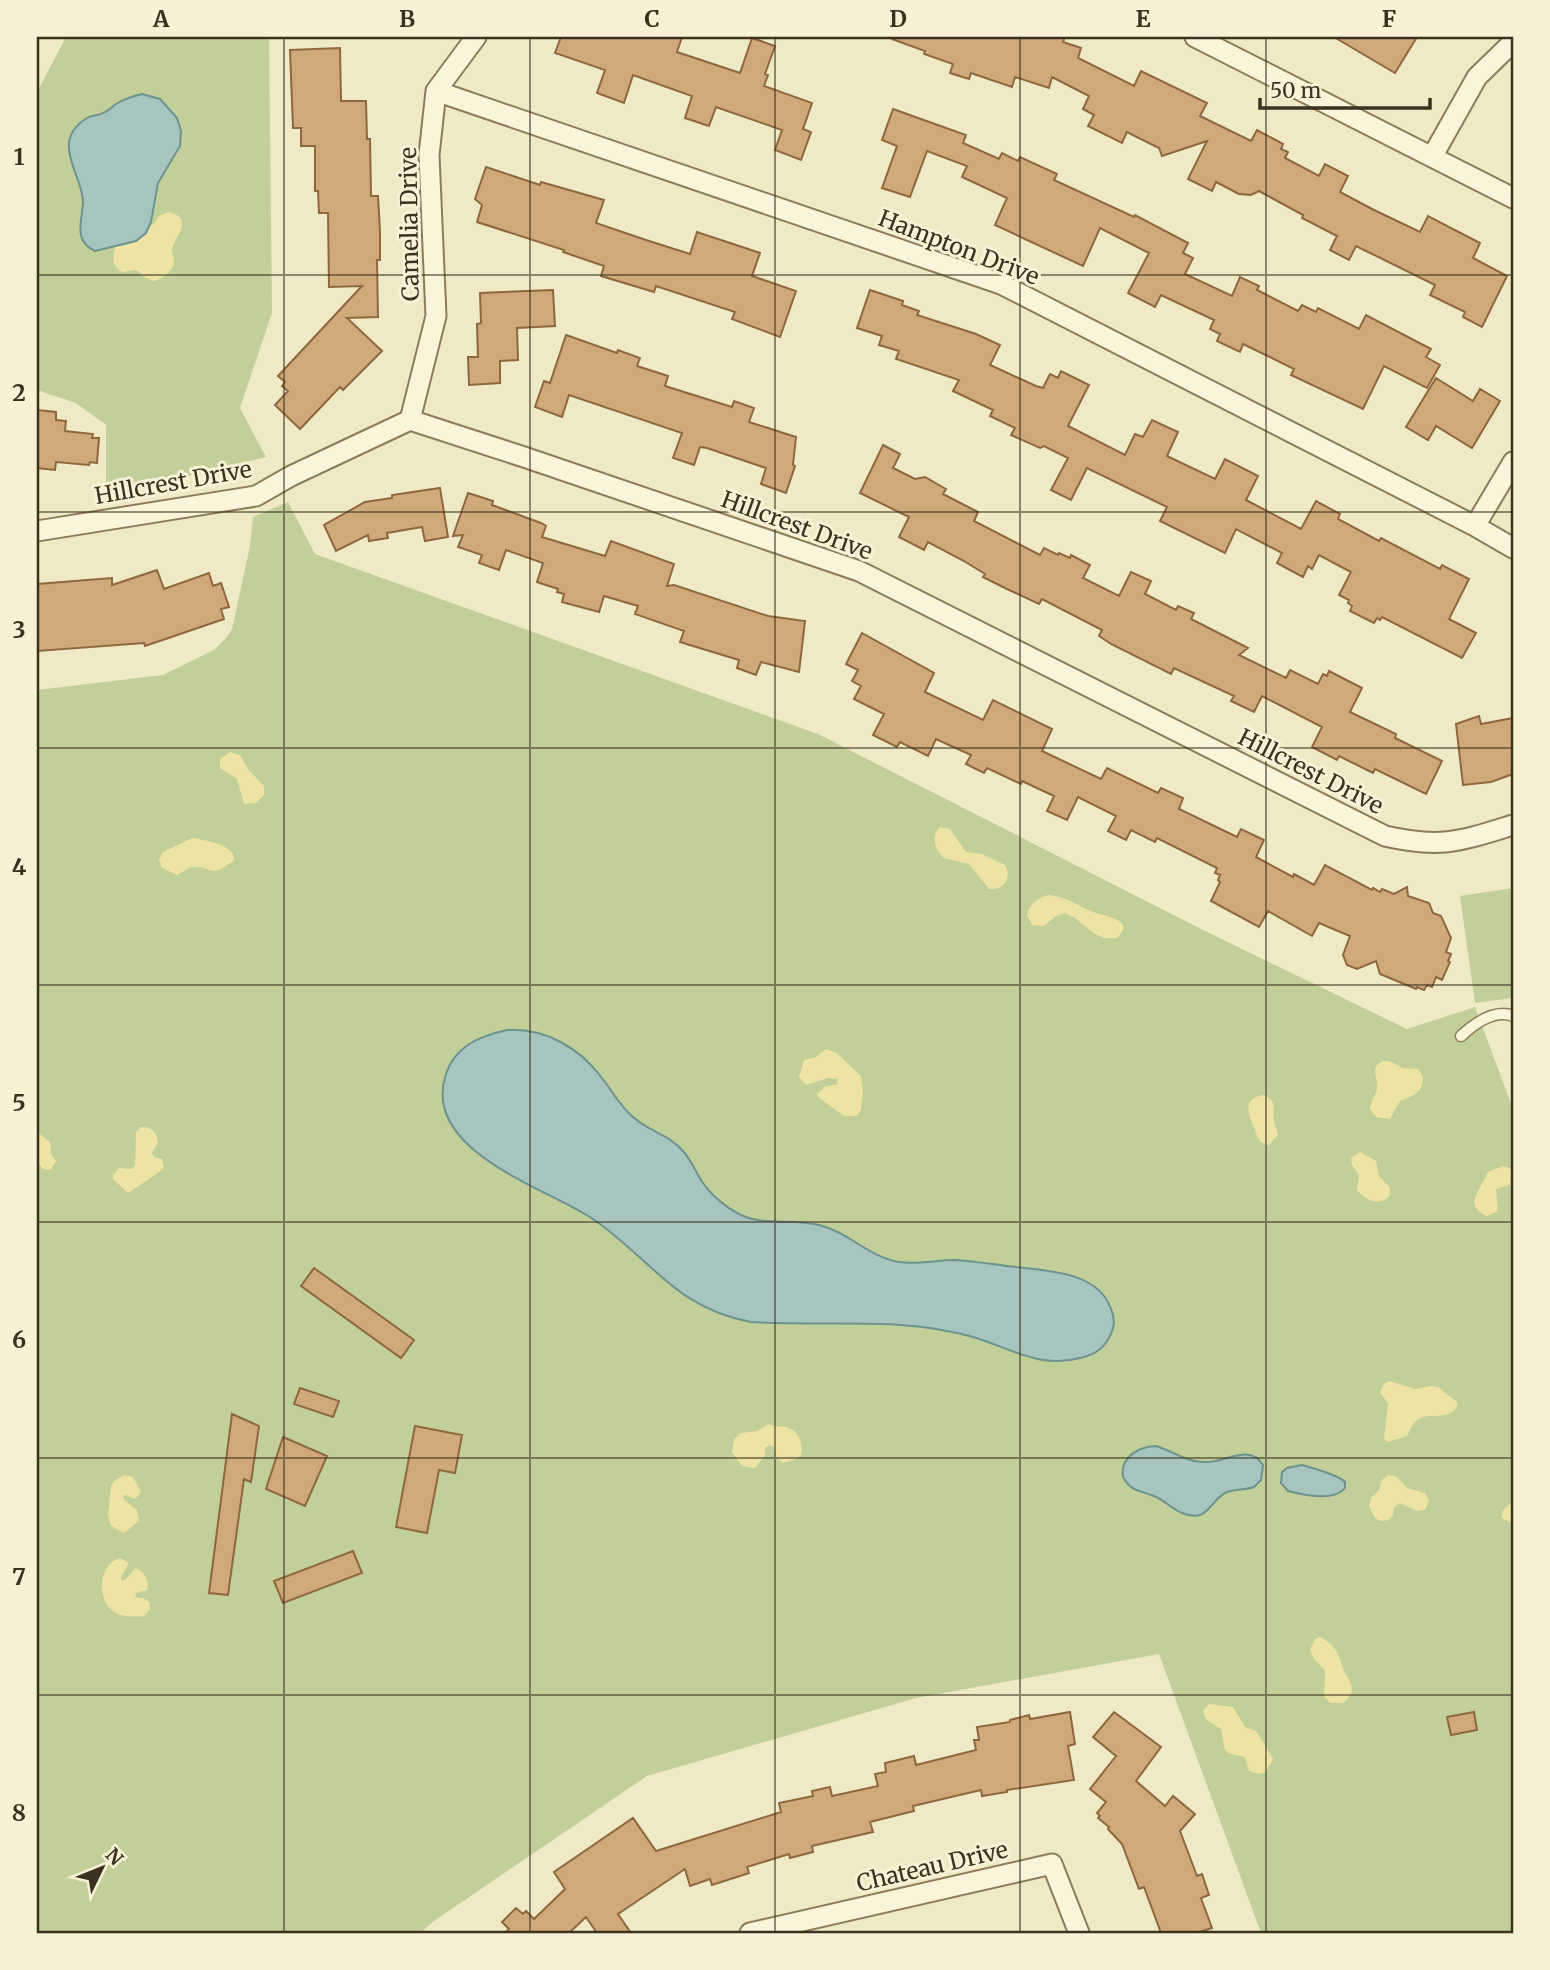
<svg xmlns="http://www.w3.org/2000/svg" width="1550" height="1970" font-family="Merriweather,serif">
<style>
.green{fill:#c2cf99}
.sand{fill:#ede3a2}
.water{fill:#a7c4bf;stroke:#6d938e;stroke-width:2}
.building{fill:#d0a97a;stroke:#8d683f;stroke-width:2}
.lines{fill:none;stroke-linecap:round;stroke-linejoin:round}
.lane-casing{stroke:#8d7c5a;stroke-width:13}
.street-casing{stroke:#8d7c5a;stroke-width:23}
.lane{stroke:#faf5da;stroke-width:10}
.street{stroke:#faf5da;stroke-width:19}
.grid{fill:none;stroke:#3c311f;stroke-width:2;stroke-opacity:0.55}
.labels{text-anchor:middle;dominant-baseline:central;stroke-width:6;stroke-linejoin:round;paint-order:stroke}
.street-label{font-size:23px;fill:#3c311f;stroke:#f7f2d6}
.neatline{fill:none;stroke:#3c311f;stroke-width:2.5}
.grid-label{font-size:23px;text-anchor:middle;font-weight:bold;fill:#3c311f}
</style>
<rect width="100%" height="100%" fill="#f0e9c6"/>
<path class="green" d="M66,37h203l3,276 -32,95 26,49 -160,39v-71l-30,-22 -39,-13v-298z
M288,502l27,52 503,180 383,195 206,100 68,-22 38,102v824h-252l-102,-279 -243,44 -269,78 -213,145 -14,12h-383v-1243l126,-15 51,-25 12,-12 6,-9 18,-83 3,-29z
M1513,888v110l-38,5 -15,-107z"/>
<path class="sand" d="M169,212c27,7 4,26 3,38 0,4 2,8 2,12 -1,10 -11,16 -20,19l-8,-3 -9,-8 -15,2c-11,-6 -9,-14 -7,-25 14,-4 27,-7 34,-21l5,-2 5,-8z
M230,752l10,3 8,14 16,17v9l-8,8 -12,1 -7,-25 -17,-11v-9z
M940,827l10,2 16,23 16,2 23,11c8,13 -2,26 -16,24l-20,-25 -25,-6c-9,-8 -14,-22 -4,-31z
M192,838c13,2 44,7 42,22 -26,20 -18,6 -43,7l-14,8 -15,-7 -3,-8 4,-8z
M1049,895c18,2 31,12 47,18 12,4 40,7 21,25h-13l-9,-4 -20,-16 -10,-5 -9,3 -12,10 -12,-1 -5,-10c2,-11 11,-18 22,-20z
M826,1049l11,4 24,23 2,17 -2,16 -4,7h-13l-26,-19 -1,-3 8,-7 12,-3 1,-5 -10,-1 -22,7 -7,-8 5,-17 12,-3z
M1383,1061h6l14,7 15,1 5,8c0,16 -10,19 -23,24l-10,18 -14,-2 -6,-8c0,-8 7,-14 7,-22 1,-12 -8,-19 6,-26z
M1264,1095c15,7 8,14 10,27 1,4 3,8 4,13l-9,10c-13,-2 -11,-10 -16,-20 -7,-14 -8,-28 11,-30z
M141,1127c11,0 15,4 17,15l-6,11 2,4 8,2 2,9c-1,2 -33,23 -36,25l-15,-14v-4l6,-7 12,1 4,-3 1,-34z
M37,1132l13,10 1,12 5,7 -5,9 -8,-1c-9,-10 -6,-24 -6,-37z
M1360,1152l16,9 3,15 11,12v7c-9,12 -24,6 -33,-5l2,-15 -7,-10 -1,-7z
M1503,1166l7,2 3,12 -4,5 -13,4 2,22 -11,5c-8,-3 -15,-10 -12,-19l13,-25z
M1389,1381l27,8 15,-3 7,1 19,15v5c-12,16 -30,3 -41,14 -4,3 -6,10 -9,15l-19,6 -4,-3 4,-35 -8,-12 4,-8z
M769,1424c6,3 10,2 17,3 12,2 18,17 15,28l-5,4 -13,4 -6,-5 -3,-11 -4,-2 -5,3v7l-10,13 -13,-2 -10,-14 2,-13 7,-6 16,-2z
M124,1475l9,2 8,15 -6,7 -9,-4 -3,1 1,4 13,10 2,11 -15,12 -13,-7 -3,-11 3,-29 3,-5z
M1388,1475l9,2 10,11 18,5 4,8 -4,9 -8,1 -17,-8 -6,5 -1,7 -4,5 -9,1 -5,-3 -6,-12 3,-9 7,-7 3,-10z
M1513,1500v24l-11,-6v-6z
M120,1558l9,5 -8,15 1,3 4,-2 9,-11c9,3 15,12 12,22l-11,3 -1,2 2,3h6l6,4 1,7 -6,7c-8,1 -21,1 -28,-3 -19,-9 -20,-48 4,-55z
M1320,1637c15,7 19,17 23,31 5,14 17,21 0,35h-13l-6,-7 1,-26 -11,-11 -4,-9 5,-11z
M1209,1704l24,3 12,20 11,4 4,6 13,22 -7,13 -7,2 -10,-3 -4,-14c-27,-5 -18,-5 -24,-28 -9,-7 -16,-6 -18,-19z"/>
<path class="water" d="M142,94l18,5 17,19 4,13 -1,15 -22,37 -7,39 -5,11 -10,8 -41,10c-22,-10 -13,-29 -12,-48 1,-27 -35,-61 4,-85 5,-3 11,-2 16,-5 5,-2 9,-6 13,-9 8,-5 17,-8 26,-10z
M507,1030c38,-2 73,18 95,48 10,13 18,28 31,39 15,14 37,18 50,34 8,9 12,19 18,29 8,13 23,26 36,33 25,14 55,5 82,12 29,7 50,32 80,37 19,3 37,-2 56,-2 20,1 40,5 61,7 32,4 83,5 95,42 3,7 4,15 1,22 -5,15 -17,24 -32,27 -40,11 -70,-10 -107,-21 -71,-21 -149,-10 -222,-15 -76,-14 -100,-63 -158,-103 -46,-31 -173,-68 -147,-145 9,-28 34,-38 61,-44z
M1156,1446c16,5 31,16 47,16 21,2 46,-20 60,3l-2,15 -7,7c-9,3 -18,2 -27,5 -18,8 -18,32 -45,21 -10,-4 -18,-13 -28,-17 -14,-6 -23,-4 -31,-19 -3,-20 15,-30 33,-31z
M1302,1465c11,3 36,10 43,17v6c-11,14 -41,7 -57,3l-7,-8 1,-11 5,-4z"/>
<path class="building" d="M561,37h121l-5,15 63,21 12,-35 23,8 -10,28 3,1 -4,11 48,17 -9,26 8,3 -10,28 -26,-10 7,-20 -66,-23 -7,19 -24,-8 7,-22 -59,-21 -9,28 -27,-10 8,-23 -50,-17z
M892,37h173l-2,5 18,6 -3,10 56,28 7,-15 66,32 -7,13 51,25 6,-11 26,14 -2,5 7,3 -3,6 34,18 6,-12 23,12 -8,16 34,18 46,22 8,-16 52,27 -7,15 34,18 -25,51 -19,-10 2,-5 -35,-17 5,-10 -79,-39 -7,14 -19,-10 7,-14 -35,-18 1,-3 -44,-24 -8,4 -12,-1 -23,-12 -4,9 -24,-12 19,-38 -45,15 -3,-8 -32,-16 -5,11 -34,-17 6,-11 -11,-6 6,-13 -37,-19 -3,11 -34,-11 -3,10 -41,-14 -2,6 -19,-6 3,-9 -29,-10 1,-3 -33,-12z
M1334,37h83l-22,36z
M340,48l1,53h25l1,38h3l1,57h7l2,36v28h-3l1,57 -31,1 35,33 -39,39 -3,-3 -40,42 -25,-24 13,-14 -6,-5 3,-4 -7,-6 84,-90 -33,1 -1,-74h-9l-1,-22h-3v-45h-14v-18h-8l-3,-78z
M893,109l73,26 -3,8 36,16 3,-6 16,8 2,-4 37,17 -3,6 80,37 1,-2 53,28 -5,10 10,5 -8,16 47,22 8,-19 19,9 -2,4 41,21 4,-6 14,7 2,-4 41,21 7,-14 65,34 -5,8 14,8 -13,23 -43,-22 -21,43 -72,-34 3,-6 -51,-25 -3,8 -23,-11 3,-7 -10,-5 4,-9 -53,-25 -6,12 -27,-14 21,-40 -49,-25 -17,38 -88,-41 12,-27 -45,-21 5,-11 -40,-15 -17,46 -28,-9 15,-42 -15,-6z
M486,167l54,18 1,-3 63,18 -8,23 50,17 44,14 7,-22 63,21 -8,23 44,15 -16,46 -48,-18 3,-7 -79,-26 -2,6 -53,-16 3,-10 -41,-14 1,-2 -87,-28 5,-17 -7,-6z
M553,290l2,36 -38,2 1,32 -18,1v22l-31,2 -1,-28h10l-1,-33 4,-1 -1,-30z
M870,290l33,11 -1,4 17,6 -2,4 59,19 24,11 -10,20 46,21 7,2 7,-14 8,4 3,-7 28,14 -21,41 57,29 10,-21 8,3 9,-17 26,12 -11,24 48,23 10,-20 33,17 -12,24 55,29 15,-28 24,13 -2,5 41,22 2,-3 59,31 2,-4 27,14 -20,40 27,14 -14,25 -80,-41 -2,3 -3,-2 -3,5 -24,-12 2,-5 -4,-3 1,-3 -10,-5 12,-23 -32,-17 -7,14 -4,-3 -5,11 -26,-14 5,-10 -46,-24 -11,24 -65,-32 7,-14 -80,-39 -16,32 -20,-10 17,-32 -24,-12 -4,2 -29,-13 4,-7 -25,-12 3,-6 -40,-19 6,-11 -63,-21 3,-8 -20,-6 3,-9 -25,-8z
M566,335l51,18 1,-3 22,8 -3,8 31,10 -3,10 67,21 2,-6 20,7 -5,14 47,15 -3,28 2,1 -9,27 -25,-9 5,-16 -59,-20 -7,-1 -6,18 -21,-7 9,-25 -113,-38 -7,22 -27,-10 9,-26 6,2z
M1436,378l37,23 7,-12 20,12 -28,47 -36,-22 -8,14 -22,-13z
M37,410l19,2v8l10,1 -1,10 28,3 -1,4h7l-2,25 -7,-1 -1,3 -33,-3 -1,8 -18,-2z
M883,445l17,9 -7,14 22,11 10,-2 21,12 -3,5 35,18 -4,9 66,34 4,-7 14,7 1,-2 11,5 1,-3 19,10 -7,13 36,18 12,-24 20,9 -6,13 31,16 2,-4 16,7 -3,6 57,29 -9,7 47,23 4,-8 28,14 5,-10 4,2 2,-5 33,17 -12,24 46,22 -1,4 47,23 -16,33 -51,-25 -2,4 -34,-17 -2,4 -25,-13 10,-20 -60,-31 -8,16 -23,-11 3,-5 -60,-28 -3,6 -60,-30 -12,-8 3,-6 -60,-31 -3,5 -32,-15 -24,-12 2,-3 -21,-13 -36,-19 -4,8 -25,-13 10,-20 -49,-24z
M440,488l8,49 -23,4 -3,-14 -35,6 1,5 -19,3 -1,-6 -32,16 -12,-26 41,-23 27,-4v-3z
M468,493l25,8 -1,4 49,18 5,3 -4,11 63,19 6,-15 63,23 -7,22 7,-1 94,31 37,5 -6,51 -38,-10 -5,13 -19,-7 2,-8 -59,-18 4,-11 -49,-17 3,-8 -34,-10 -5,16 -37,-10 2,-8 -7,-2 1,-3 -21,-7 6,-19 -37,-13 -7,20 -20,-7 3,-8 -24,-8 5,-12 -10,1z
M157,570l7,19 45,-16 4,13 8,-3 8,24 -8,2 3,10 -79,27 -1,-3 -106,8 -1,-67 75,-6v7z
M862,633l72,40 -9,19 58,28 10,-20 59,29 -10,22 59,28 6,-11 51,25 3,-5 22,10 -4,11 58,28 4,-8 23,11 -8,17 37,20 1,-3 20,11 11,-20 47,25 1,-2 7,4 2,-3 12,5 13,-7 1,9 21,7 4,10 8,3 10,22 -5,14 5,2 -3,7 2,1 -8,18 -6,-3 -4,10 -5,-2 -3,5 -7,-3 -1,2 -36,-15 -4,-13 -19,8 -10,-4 -4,-10 7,-19 -31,-13 -7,13 -44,-25 -9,16 -48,-26 9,-19 -2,-2 2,-5 -5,-2 2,-5 -60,-30 -2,4 -24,-12 -5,10 -18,-9 8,-15 -38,-19 -11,23 -20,-9 7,-15 -32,-15 -1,3 -34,-16 -3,5 -18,-9 5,-9 -35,-16 -8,17 -28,-14 -3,5 -24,-12 11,-21 -30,-15 7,-13 -9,-5 6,-11 -12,-6z
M1479,716l2,8 32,-6v56l-22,8 -28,3 -7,-61z
M314,1268l100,72 -13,18 -100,-72z
M300,1388l39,13 -6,16 -39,-13z
M232,1414l27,12 -8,56 -7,-3 -16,116 -19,-2z
M415,1426l47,9 -7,38 -16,-3 -12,63 -31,-6z
M283,1437l44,19 -22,50 -39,-17z
M353,1551l9,22 -79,30 -9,-22z
M1070,1712l5,32 -7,2 6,34 -67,10v2l-25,4 -1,-6 -68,16 1,5 -44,11 3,10 -61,14 1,6 -23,6 -1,-4 -42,13 2,6 -37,12 -2,-6 -20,7 -5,-17 -67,45 13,19h-34l-11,-16 -17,16h-64l4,-4 -7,-7 14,-14 7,6 3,-3 8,8 31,-30 -11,-17 79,-54 23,33 125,-39 -2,-9 34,-7 -1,-5 18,-4 2,9 46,-10 -3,-12 11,-2 -1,-9 29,-7 2,9 60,-15 -2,-10h5l-2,-13 33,-5v-2l19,-5 1,4z
M1114,1712l47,35 -25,34 29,25 8,-10 22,18 -15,17 17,45 5,-2 7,21 -8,3 11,30 -16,5h-35l-17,-46 -5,2 -17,-45 -14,-15 1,-2 -11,-9 2,-2 -3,-3 9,-11 -16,-13 26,-33 -23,-19z
M1474,1712l3,18 -26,5 -4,-18z"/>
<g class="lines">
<defs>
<path id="lane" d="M1461,1036c13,-12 34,-27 52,-20"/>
<path id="street" d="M1195,37l318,161
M436,91l565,193 474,242 38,22
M1432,157l45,-80 36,-35
M410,420l26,-104 -7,-161 7,-64 40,-54
M1475,526l38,-64
M37,531l219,-35 35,-20 119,-56 114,37 335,114 526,265c56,13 76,5 128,-11
M750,1933l302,-69 27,69"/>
</defs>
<use href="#lane" class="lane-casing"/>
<use href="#street" class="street-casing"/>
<use href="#lane" class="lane"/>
<use href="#street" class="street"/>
</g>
<path class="grid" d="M284,37v1896M530,37v1896M775,37v1896M1020,37v1896M1266,37v1896M37,275h1476M37,512h1476M37,748h1476M37,985h1476M37,1222h1476M37,1458h1476M37,1695h1476"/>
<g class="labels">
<g class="street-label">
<text transform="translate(409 224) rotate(-91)">Camelia Drive</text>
<text transform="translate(959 247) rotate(21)">Hampton Drive</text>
<text transform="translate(173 482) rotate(-10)">Hillcrest Drive</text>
<text transform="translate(797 525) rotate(20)">Hillcrest Drive</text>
<text transform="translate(1311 771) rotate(27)">Hillcrest Drive</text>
<text transform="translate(932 1866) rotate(-13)">Chateau Drive</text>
</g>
</g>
<rect width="1550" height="1970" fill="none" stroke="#f7f2d6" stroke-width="77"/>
<g transform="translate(102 1868) rotate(47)" stroke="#f7f2d6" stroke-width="5" paint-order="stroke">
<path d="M0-5L12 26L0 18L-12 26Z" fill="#3c311f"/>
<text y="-10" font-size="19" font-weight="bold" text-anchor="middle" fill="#3c311f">N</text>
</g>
<path d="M1260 98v10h170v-10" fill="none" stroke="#3c311f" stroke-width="3.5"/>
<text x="1270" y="98" font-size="21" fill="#3c311f" stroke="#f7f2d6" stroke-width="5" paint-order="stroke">50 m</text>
<rect x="38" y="38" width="1474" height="1894" class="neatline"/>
<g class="grid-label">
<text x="161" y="27">A</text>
<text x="407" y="27">B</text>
<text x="652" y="27">C</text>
<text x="898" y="27">D</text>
<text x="1143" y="27">E</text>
<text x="1389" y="27">F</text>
<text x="19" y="165">1</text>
<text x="19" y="401">2</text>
<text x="19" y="638">3</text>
<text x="19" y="875">4</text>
<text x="19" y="1111">5</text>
<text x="19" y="1348">6</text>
<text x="19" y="1585">7</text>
<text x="19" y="1821">8</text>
</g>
</svg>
